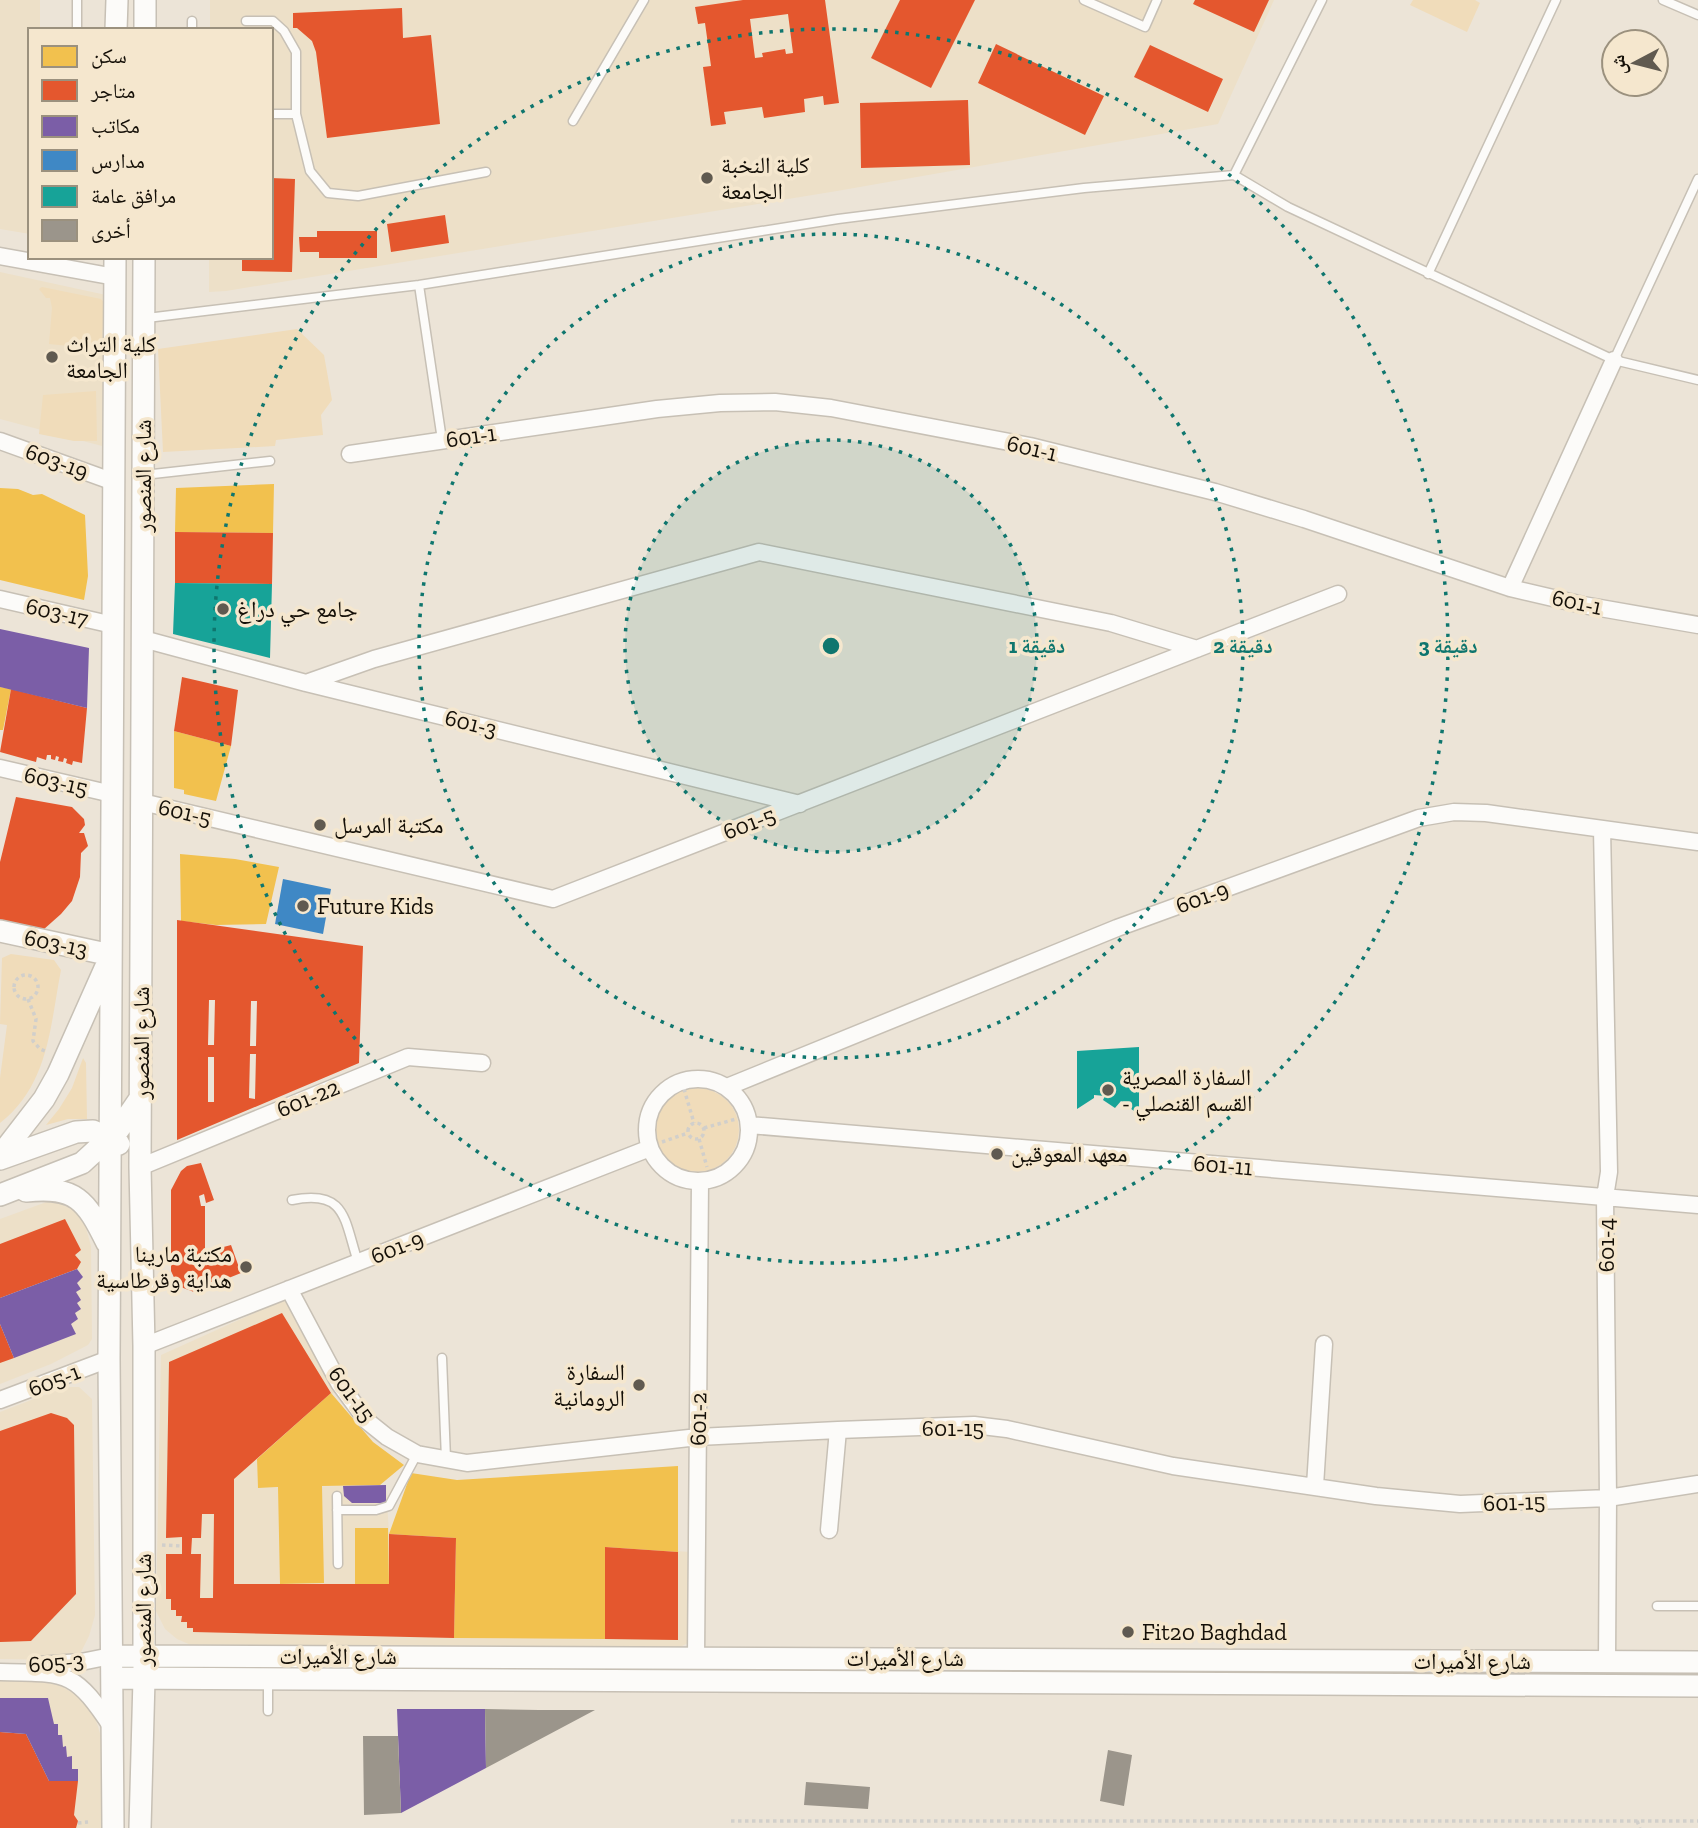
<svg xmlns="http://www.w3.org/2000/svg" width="1698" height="1828" font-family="'Zilla Slab','Noto Naskh Arabic',serif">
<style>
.built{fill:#ede0c8}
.green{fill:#f0dcba}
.homes{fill:#f2c14e}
.shops{fill:#e4572e;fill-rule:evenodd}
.offices{fill:#7b5ea7}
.schools{fill:#3f88c5}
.public{fill:#17a398}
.building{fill:#9b958b}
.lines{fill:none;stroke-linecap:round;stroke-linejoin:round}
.lane-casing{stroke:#c7c0b5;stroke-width:11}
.street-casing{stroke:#c7c0b5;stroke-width:19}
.secondary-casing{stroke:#c7c0b5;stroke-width:24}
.path{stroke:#d1cfcb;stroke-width:3.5;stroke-dasharray:3.5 3.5;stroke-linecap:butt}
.lane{stroke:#fcfbf9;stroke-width:8}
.street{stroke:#fcfbf9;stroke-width:16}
.secondary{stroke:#fcfbf9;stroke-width:21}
.ring{fill:none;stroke:#0f766e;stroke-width:3.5;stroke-dasharray:3.5 7}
.poi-dot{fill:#605a50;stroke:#f5e7ce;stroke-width:2.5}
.labels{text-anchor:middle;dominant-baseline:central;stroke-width:7;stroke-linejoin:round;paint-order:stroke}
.poi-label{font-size:23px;fill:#140f07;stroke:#f5e7ce;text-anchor:start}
.street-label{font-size:23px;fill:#140f07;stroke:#f5e7ce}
.centre{fill:#0f766e;stroke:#f5e7ce;stroke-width:3.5}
.ring-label{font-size:21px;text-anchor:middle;font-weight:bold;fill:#0f766e;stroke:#f5e7ce;stroke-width:7;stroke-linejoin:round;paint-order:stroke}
</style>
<rect width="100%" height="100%" fill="#ece4d7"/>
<path class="built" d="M0,0h40v30h-10v204l-30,-5z
M210,0h1064l-56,124 -381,67 -611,100 -17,1v-35h62v-227h-61z
M0,272l106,23 -4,151 -102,-27z
M52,1200l22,10 10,11 7,25 1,93 -4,6 -37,19 -51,20v-165z
M283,1300l5,3 49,87 -80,68 1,30 128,-3 3,49 302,18 -1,90 -10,5 -13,1h-469l-21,-9 -12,-10 -9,-18 5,-256z
M65,1387h14l13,12 3,216 -6,21 -9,18 -18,6 -62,-1v-247z
M0,1679l35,1 26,6 17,10 16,18 8,26 -1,88h-101z"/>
<path class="green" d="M1413,0h62l5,3 -13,29 -57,-27z
M42,287l59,12 3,4 -2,41 -4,5 -49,-5 3,-36 -2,-10h-4l-7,-9z
M297,329l27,26 8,45 -11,15 2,20 -47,5 -1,6 -112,6 -5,-103z
M96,391l1,50h-23l-35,-7 4,-39z
M11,954l43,6 7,10c-11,56 -12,115 -61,153v-45l7,-53 -7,-1 2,-66z
M83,1058l3,5 1,56h-19l-22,6 13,-16 13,-21z
M655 1130a42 42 0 1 1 84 0a42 42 0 1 1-84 0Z"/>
<path class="homes" d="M274,484l-1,49 -98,-1 1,-44z
M0,488l18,1 15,6 9,-1 43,21 3,61 -4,24 -84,-20z
M0,687l11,2 -8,41h-3z
M174,731l57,15 -15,55 -32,-7v-4l-10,-2z
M180,854l55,5 44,8 -13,57 -50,1 -35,-4z
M331,1393l42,49 31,23 -24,20 -58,1 2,97 -44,1 -2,-97 -20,1 -1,-29z
M678,1466v86l-73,-5v92l-151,-1 2,-100 -67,-4 22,-61 46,7z
M355,1528h33l1,56h-34z"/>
<path class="shops" d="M743,0h82l14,103 -15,2 -1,-9 -19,3 1,13 -41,6 -2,-11 -38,5 2,12 -15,2 -8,-59 8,-1 -6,-43 -7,1 -3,-17zM788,14l5,39 -7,1 -1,-5 -23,4 1,4 -8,1 -5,-39z
M900,0h75l-44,88 -60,-30z
M1195,0h74l-15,32 -61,-28z
M402,8l1,30 28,-3 9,89 -113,14 -11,-86 -4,-11 -15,-13h-4v-15z
M996,44l108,52 -19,39 -107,-52z
M1150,45l73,34 -15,33 -74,-35z
M968,100l2,65 -109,3 -1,-65z
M271,178l24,1 -3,93 -50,-1v-14h29z
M445,215l4,28 -58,9 -4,-28z
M317,231h60v27h-58v-6h-19l-1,-15h18z
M175,532l98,1 -1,51 -97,-1z
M182,677l56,13 -7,56 -57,-15z
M11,689l76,19 -5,55 -9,-2 -1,4 -6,-2 1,-4 -3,-1 -1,4 -5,-1 1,-4 -3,-1 -1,4 -4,-1v-4h-4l-1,5 -9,-3 -1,5 -36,-10z
M16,797l56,10 12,12 1,6 -6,8h5l4,13 -7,7 -1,24 -8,24 -11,13 -18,16 -43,-10v-58z
M177,920l186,26 -4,117 -182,77zM209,1000h6l-1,45h-6zM251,1001h6l-1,45h-6zM250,1054h6l-1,45 -6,-1zM208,1057h6v45h-6z
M201,1163l13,37 -8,3 -2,-9 -5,2 2,10h4v46l26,-7 10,28 -47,19 -16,-6 -7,-15v-81l10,-19 6,-5z
M65,1219l16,31 -6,5 6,7 -4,7 -77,29v-54z
M282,1313l49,80 -97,86v105h155v-50l67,4 -2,100 -261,-6v-4h-6v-6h-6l1,-6h-6v-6h-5v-11h-5v-45h16v-17l-16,1 3,-176zM202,1514h12l-1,84h-13l1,-44h-10l1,-16h9z
M0,1324l14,34 -14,5z
M51,1413l16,5 7,7 2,169 -45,47 -31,1v-211z
M605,1547l73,5v88l-73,-1z
M0,1732l26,2 23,47h29l-4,34 4,6 -2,7h-76z"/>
<path class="offices" d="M0,629l89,19 -2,60 -87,-21z
M77,1269l6,8 -6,6 4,6 -5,3 5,8 -4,3 4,6 -6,4 3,6 -7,5 5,10 -62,24 -14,-34v-26z
M386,1485v18h-34l-8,-7 -1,-10z
M0,1698h48l6,26h4v11h4l1,12 3,-1 1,11 5,-1v13h6v12h-29l-23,-47 -26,-2z
M397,1709h88l1,59 -85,45z"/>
<path class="schools" d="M283,879l48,10 -8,45 -48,-10z"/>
<path class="public" d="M175,583l97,1 -2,74 -97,-24z
M1139,1047v68l-18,-14 -6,7 -12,-8 2,-4 -11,-1v3l-17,11v-58z"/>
<path class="building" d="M485,1709l54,1h56l-109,58z
M363,1736h35l3,77 -37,2z
M1108,1750l24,5 -8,51 -24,-5z
M806,1782l64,5 -2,22 -64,-4z"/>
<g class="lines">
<defs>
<path id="lane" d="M77,0v30
M1084,0l61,27 12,-27
M1663,0l35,15
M246,21h27l11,10 12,21v62
M192,30v-9
M271,114h25l14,57 18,22 30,3 128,-24
M573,121l71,-121
M1234,175l88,-175
M1428,274l128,-274
M419,285l23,155
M147,318l272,-33 419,-66 246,-31 150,-13 54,32 326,153 84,20
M1614,360l84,-181
M144,475l126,-14
M292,1200c55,-11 52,20 66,62
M442,1358l4,101
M337,1496l1,68
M337,1510h39l13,-4 28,-52
M1657,1606h41
M268,1679v32"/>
<path id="street" d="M0,256l115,21
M0,441l114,41
M350,454l307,-45 63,-6 55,-1 56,6 199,38 185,46 89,27 206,69 73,17 115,20
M1510,588l104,-228
M0,599l113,26
M143,639l163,44 494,121
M306,683l68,-24 385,-107 352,71 86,26
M0,768l112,26
M142,802l411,97 785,-305
M1602,829l7,343 -4,25 3,301 -1,163
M647 1130a51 51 0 1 1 102 0a51 51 0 1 1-102 0Z
M727,1087l390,-159 302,-110 35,-6 32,1 212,29
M749,1125l949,80
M140,1167l268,-110 74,6
M289,1289l50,94 28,38 20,16 30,17 50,9 231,-26 140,-7 136,-5 33,4 166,37 203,30 84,8 148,-6 90,-14
M144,1346l506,-198
M0,1400l109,-41
M1315,1486l9,-142
M829,1530l9,-100
M696,1657l4,-476
M38,1665l43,-3 30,-6
M0,1672c68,1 74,-2 113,57"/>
<path id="secondary" d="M116,30l1,-30
M145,30v-30
M0,931l111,24 -53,119 -14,25 -44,57
M0,1159l76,-27 17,-1 26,13
M26,1191c50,-5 60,9 81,52
M0,1195l82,-32 37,-34 22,-32
M111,1656l1587,6
M112,1678l1586,8
M113,1828l-4,-469 6,-1102
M140,1828l4,-149v-333l-4,-179 4,-910"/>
</defs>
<use href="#lane" class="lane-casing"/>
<use href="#street" class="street-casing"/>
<use href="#secondary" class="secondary-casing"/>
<path class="path" d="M14 987a12 12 0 1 1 24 0a12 12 0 1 1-24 0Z
M28,999l8,20 -3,22 7,8 5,2
M684,1089l10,34
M688 1131a8 8 0 1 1 16 0a8 8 0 1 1-16 0Z
M704,1128l32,-9
M699,1139l8,28
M662,1142l26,-9
M162,1545l20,1
M731,1821h967
M1637,1821l3,7
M78,1823l10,-1"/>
<use href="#lane" class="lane"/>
<use href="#street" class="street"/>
<use href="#secondary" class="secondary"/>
</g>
<circle cx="831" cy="646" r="206" fill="#0f766e" fill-opacity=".12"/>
<g class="ring">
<circle cx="831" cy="646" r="206"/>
<circle cx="831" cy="646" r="412"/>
<circle cx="831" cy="646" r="617"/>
</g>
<g class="poi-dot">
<circle cx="707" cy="178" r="7"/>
<circle cx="52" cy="357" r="7"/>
<circle cx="223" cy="609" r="7"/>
<circle cx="320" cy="825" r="7"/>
<circle cx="303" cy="906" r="7"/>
<circle cx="1108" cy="1090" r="7"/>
<circle cx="997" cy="1154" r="7"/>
<circle cx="246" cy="1267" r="7"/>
<circle cx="639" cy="1385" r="7"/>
<circle cx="1128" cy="1632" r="7"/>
</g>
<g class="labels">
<g class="poi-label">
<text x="721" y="165">كلية النخبة<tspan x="721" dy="26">الجامعة</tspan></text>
<text x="66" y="344">كلية التراث<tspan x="66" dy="26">الجامعة</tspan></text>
<text x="237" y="609">جامع حي دراغ</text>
<text x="334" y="825">مكتبة المرسل</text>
<text x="317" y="906">Future Kids</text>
<text x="1122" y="1077">السفارة المصرية<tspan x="1122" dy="26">- القسم القنصلي</tspan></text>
<text x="1011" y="1154">معهد المعوقين</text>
<text x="232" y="1254" text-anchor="end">مكتبة مارينا<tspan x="232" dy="26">هداية وقرطاسية</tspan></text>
<text x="625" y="1372" text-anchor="end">السفارة<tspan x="625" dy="26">الرومانية</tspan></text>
<text x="1142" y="1632">Fit20 Baghdad</text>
</g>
<g class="street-label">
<text transform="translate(471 436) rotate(-8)">601-1</text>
<text transform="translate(1032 448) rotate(13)">601-1</text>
<text transform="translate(57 461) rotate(20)">603-19</text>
<text transform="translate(143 476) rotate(-90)">شارع المنصور</text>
<text transform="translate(1577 602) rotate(12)">601-1</text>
<text transform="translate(57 612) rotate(13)">603-17</text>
<text transform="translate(471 723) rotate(14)">601-3</text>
<text transform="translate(56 781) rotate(13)">603-15</text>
<text transform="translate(185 812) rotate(13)">601-5</text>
<text transform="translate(749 823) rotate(-21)">601-5</text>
<text transform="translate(1202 897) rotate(-20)">601-9</text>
<text transform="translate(56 943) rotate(12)">603-13</text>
<text transform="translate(141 1043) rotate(-90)">شارع المنصور</text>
<text transform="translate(308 1098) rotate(-22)">601-22</text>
<text transform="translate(1223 1165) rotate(5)">601-11</text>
<text transform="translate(1606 1245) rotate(-90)">601-4</text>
<text transform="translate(397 1247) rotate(-21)">601-9</text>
<text transform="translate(54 1380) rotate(-21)">605-1</text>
<text transform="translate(352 1394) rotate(54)">601-15</text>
<text transform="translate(698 1419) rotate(-89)">601-2</text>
<text x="953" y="1428">601-15</text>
<text transform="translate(1514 1502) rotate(-2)">601-15</text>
<text transform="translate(143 1610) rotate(-90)">شارع المنصور</text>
<text x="338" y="1656">شارع الأميرات</text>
<text x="905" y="1658">شارع الأميرات</text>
<text x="1472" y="1661">شارع الأميرات</text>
<text transform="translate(56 1662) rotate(-5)">605-3</text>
</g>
</g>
<circle cx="831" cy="646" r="10" class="centre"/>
<g class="ring-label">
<text x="1037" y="653">1 دقيقة</text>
<text x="1243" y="653">2 دقيقة</text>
<text x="1448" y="653">3 دقيقة</text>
</g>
<rect x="28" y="28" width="245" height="231" fill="#f5e7ce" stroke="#9b917e" stroke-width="2"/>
<rect x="42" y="46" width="35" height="21" fill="#f2c14e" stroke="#9b917e" stroke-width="2"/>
<text x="91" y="63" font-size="21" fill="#140f07">سكن</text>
<rect x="42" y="80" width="35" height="21" fill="#e4572e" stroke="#9b917e" stroke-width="2"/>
<text x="91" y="98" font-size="21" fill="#140f07">متاجر</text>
<rect x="42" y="116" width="35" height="21" fill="#7b5ea7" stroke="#9b917e" stroke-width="2"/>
<text x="91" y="133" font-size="21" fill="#140f07">مكاتب</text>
<rect x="42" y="150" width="35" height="21" fill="#3f88c5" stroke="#9b917e" stroke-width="2"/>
<text x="91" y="168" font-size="21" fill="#140f07">مدارس</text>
<rect x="42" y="186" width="35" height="21" fill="#17a398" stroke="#9b917e" stroke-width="2"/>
<text x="91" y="203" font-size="21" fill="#140f07">مرافق عامة</text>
<rect x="42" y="220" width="35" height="21" fill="#9b958b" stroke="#9b917e" stroke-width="2"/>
<text x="91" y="238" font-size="21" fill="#140f07">أخرى</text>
<g transform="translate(1635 63) rotate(263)"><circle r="33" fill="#f5e7ce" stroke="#9b917e" stroke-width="2"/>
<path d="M0-5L12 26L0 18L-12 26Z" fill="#605a50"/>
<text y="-10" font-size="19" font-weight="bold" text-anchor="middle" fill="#140f07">ش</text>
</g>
</svg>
